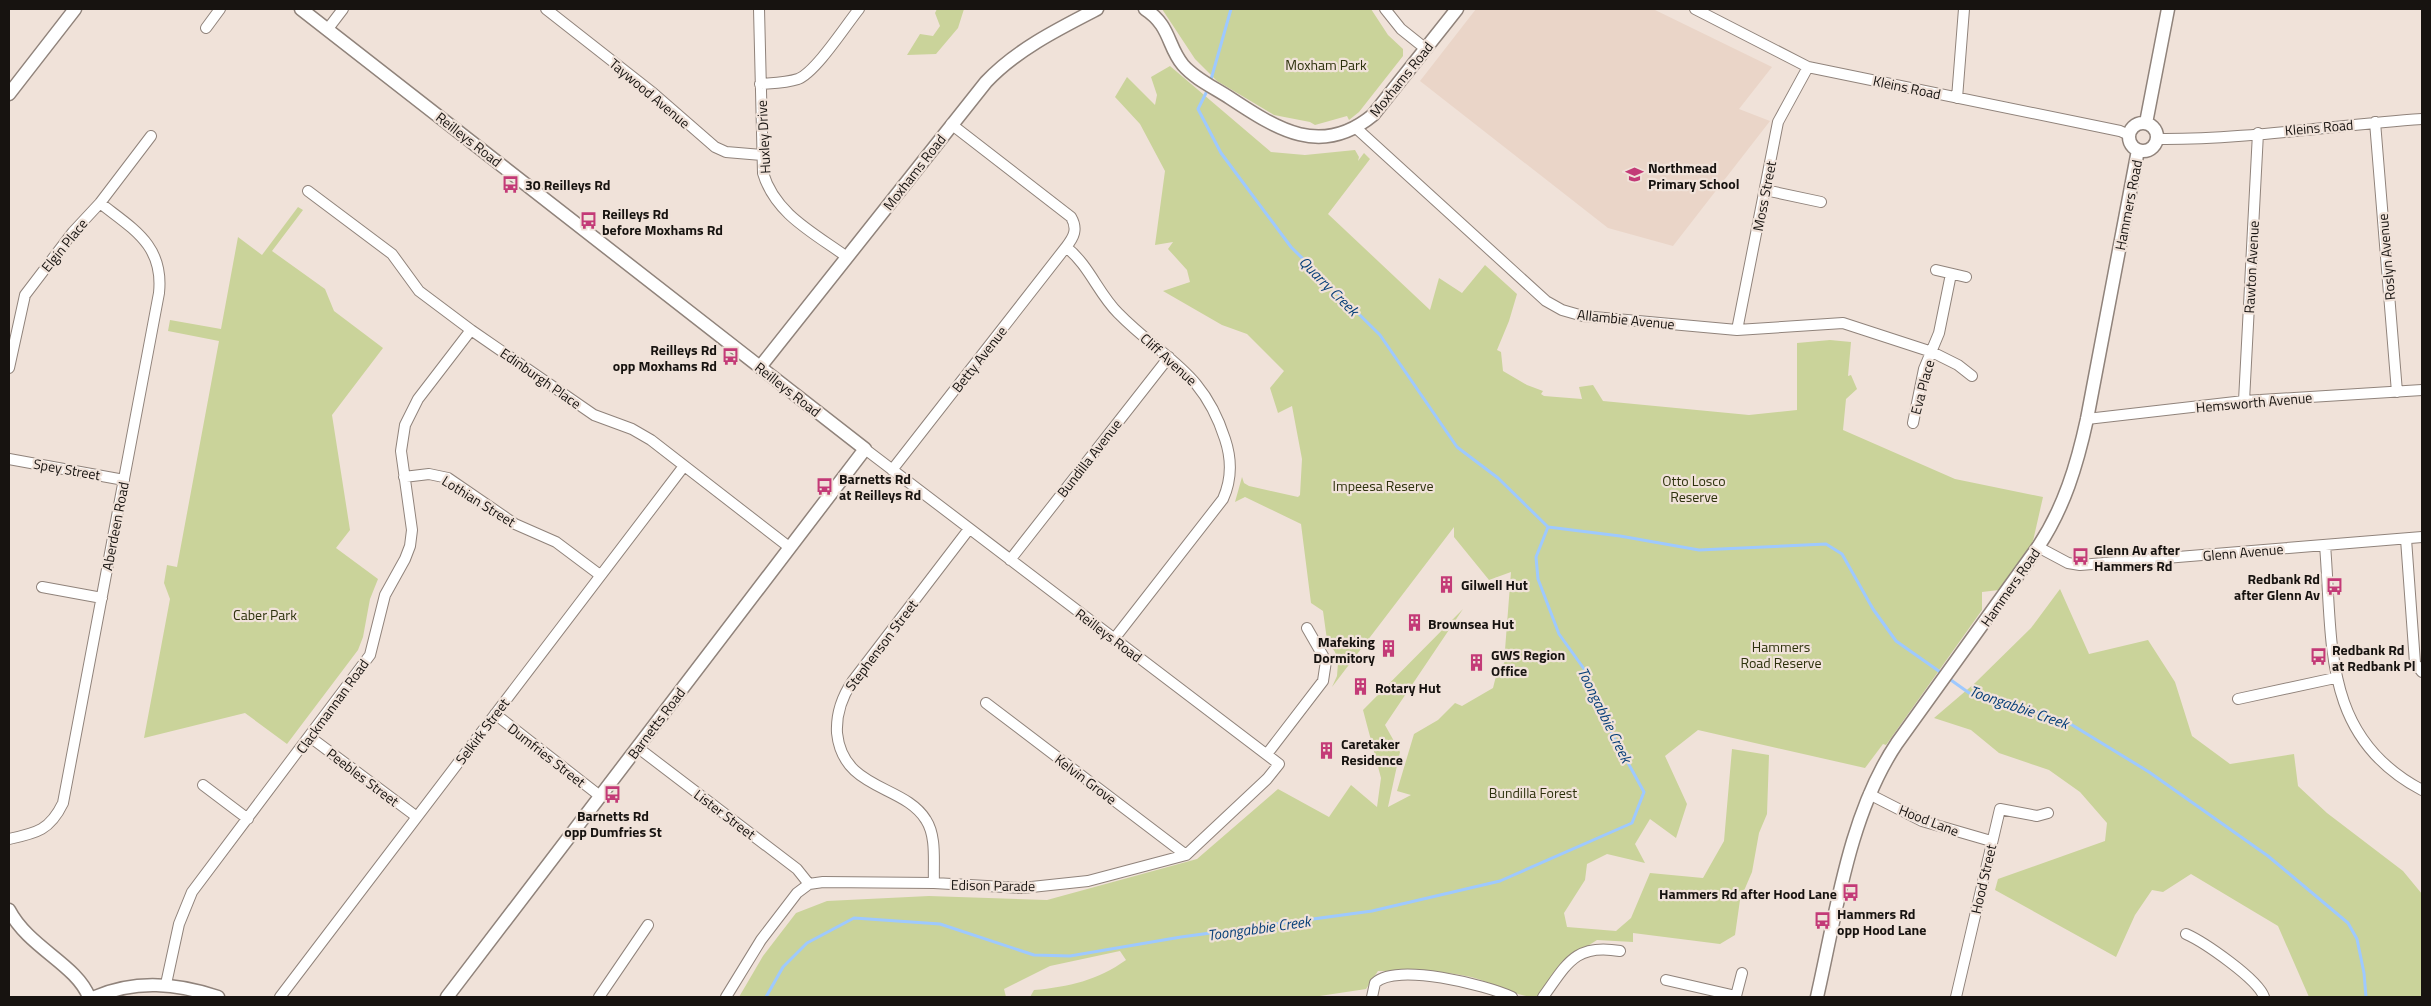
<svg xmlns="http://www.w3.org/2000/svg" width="2431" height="1006" font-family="'Titillium Web',sans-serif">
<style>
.built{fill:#ead5c8}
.green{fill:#cad39a}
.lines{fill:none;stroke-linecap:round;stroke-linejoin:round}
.stream{stroke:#9ec9fe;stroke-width:3}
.minor-casing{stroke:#90837b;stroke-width:12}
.tertiary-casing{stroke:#90837b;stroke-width:15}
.minor{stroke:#fff;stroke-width:10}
.tertiary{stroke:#fff;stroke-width:12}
.labels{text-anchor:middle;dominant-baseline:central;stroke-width:4.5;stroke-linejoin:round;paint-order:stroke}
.park-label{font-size:14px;fill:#2d310c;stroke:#f0e2d9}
.street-label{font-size:14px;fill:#171310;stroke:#f0e2d9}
.poi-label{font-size:14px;font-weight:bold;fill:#171310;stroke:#f0e2d9;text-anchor:start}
.water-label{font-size:15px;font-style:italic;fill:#063e78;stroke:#f0e2d9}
</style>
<rect width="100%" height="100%" fill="#f0e2d9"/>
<path class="built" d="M1476,9h177l119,58 -33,42 31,12 -97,125 -65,-18 -188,-147z"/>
<path class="green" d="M937,9h27l-6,19 -22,26 -29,1 13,-21 13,2 7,-10 -5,-13z
M1162,9h209l17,26 15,14v7l-44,56 -10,8 -2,-4 -32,9 -5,-3 -36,-7 -57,-34 -22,-22z
M1170,66l101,86 34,3 50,-5 4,7 -1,4 6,-8 6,6 -42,55 102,96 9,-32 23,15 23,-28 32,29 -8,27 -12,29 4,2 2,19 24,14 16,6 -2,3 3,2 38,3 -3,-12 14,-2 10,16 146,14 48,-5v-67l33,-3 21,2 -3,34 3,-1 6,14 -11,10 -3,31 112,49 88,18 -10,44 -19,34 -15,15 -17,2v18l-96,135 -3,-1 -18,24 -167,-38 -33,26 22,48 -11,34 -26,-19 -15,25 10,19 -38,-9 -20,10 -2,16 -21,33 3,14 49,4 15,-13 19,-45 53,5 21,-37 8,-92 37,6 -2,59 -8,19 -7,39 -12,28 -5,35 -15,9 -87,-11v9l-36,-2 -33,21 -26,36c-24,0 -44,-14 -67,-20 -30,-7 -62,-6 -93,-6l-12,18 -53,8h-283l4,-7c35,-3 64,-10 92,-30l-6,-9 -70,15 -46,23 2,8h-267l24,-41 33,-43 31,-12 102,-5 118,4 150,-41 81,-70 51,28 22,-32 26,22 4,-29 -18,-68 100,-101 -78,116 15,27 -12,55 23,-12 -14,-4 17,-57 24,-14 17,-17 7,3 31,-18 3,-12 8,-13 7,-91 -22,8 -35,-43v-10l-122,160 5,-11 1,-13 -3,-11 -8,-12 -4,-29 -12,-8 -10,-79 -56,-27 -10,5 7,-25 2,6 5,3 49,11 2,-2 2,-36 -10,-53 -14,7 -8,-25 14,-17 -37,-37 -25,-9 -59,-34 27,-9 -3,-12 -19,-21 5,-7 -18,3 10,-74 -25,-47 -25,-27 12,-20 28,28 2,-10 -6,-18z
M298,207l5,3 -31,41 53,38 9,22 49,37 -51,67 18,115 -14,18 42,31 -8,20 -7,38 -5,13 -71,94 -42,-31 -101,25 26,-139 -6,-16 3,-18 10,2 42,-226 -51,-10 2,-11 51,9 17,-92 24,18z
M2060,589l29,65 59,-14 27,42 17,54 38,28 64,-10 4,32 29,27 76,58 19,23v103h-113l-31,-71 -87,-52 -28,18 -11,-2 -17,25 -19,42 -121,-67 3,-11 107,-38 2,-18 -27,-31 -31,-22 -50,-17 -28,-23 -37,-12 41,-35 56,-55z"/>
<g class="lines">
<path class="stream" d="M1210,83l21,-74
M1208,89l-10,20 23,44 70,94 89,88 77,112 41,31 50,49
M1548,527l72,9 79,14 127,-6 16,10 31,55 23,32 47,33
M1948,678l24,17 92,25 85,52 119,84 80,67 9,16 7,34 2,24
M766,997l17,-30 24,-24 47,-25 86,6 94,31 36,1 111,-19 191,-26 128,-30 132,-58 12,-31 -39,-71 -18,-48 -28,-39 -21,-55 -2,-22 12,-30"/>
<defs>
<path id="minor" d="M546,9l107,84 62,54 11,5 36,3
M759,9l4,164c12,41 51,60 84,84
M1385,9l16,20 25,20
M1695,9l113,58 312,64 9,4
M206,28l14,-19
M327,30l16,-21
M760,84c13,-1 26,-1 38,-5 18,-7 48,-54 61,-70
M1957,98l7,-89
M2375,122l22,270
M951,124l120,93c7,12 3,20 -5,30 23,18 32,46 52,66 46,47 85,57 107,126 7,21 7,40 -2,60l-109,140
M1355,127l191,174 16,9 21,6 154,14 106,-7 89,29 26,13 14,11
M2157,139c87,1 177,-14 265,-20
M1765,190l56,12
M308,191l84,63 27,37 52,39 123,85 38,14 19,11 138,107
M1936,270l30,7
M1737,330l41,-208 30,-55
M9,368l16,-73 48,-63 27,-29 51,-67
M2244,401l14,-268
M2087,419l157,-18 178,-11
M1913,423l11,-54 15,-36 12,-59
M9,459l115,21
M892,470l174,-223
M404,477l25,-3 19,4 67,46 41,18 44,33
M2406,539l9,124 7,9
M2325,545c8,97 -4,192 97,245
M2038,547l30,16 12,2 342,-28
M1010,560l159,-203
M42,587l60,11
M2238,699l97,-21
M986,703l200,152
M495,714l105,82
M310,737l107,80
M637,747l160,122 12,15
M1267,754l56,-73 3,-20 -19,-33
M203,785l45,34
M1869,794l53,27 69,20
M9,839c28,-6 41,-9 54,-36l96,-510c5,-48 -26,-64 -59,-90
M934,883c-1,-20 3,-46 -8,-63 -22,-36 -83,-29 -89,-87 -1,-19 5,-36 15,-51l117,-153
M2186,934c18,8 72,45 78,63
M1666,980l70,16 6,-23
M166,984l13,-60 13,-32 178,-237 15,-60 20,-36 5,-13 2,-16 -11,-79 4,-26 13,-26 53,-69
M280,997l404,-531
M599,997l49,-72
M726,997l35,-57 36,-47 12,-9 14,-2 111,1 88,5 66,-7 98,-26 81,-76 12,-15 -414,-315
M1372,997l3,-14c21,-21 111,2 137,14
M1543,997c24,-33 32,-54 77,-46
M1956,997l44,-188 37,7 11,-3"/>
<path id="tertiary" d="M301,9l564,440 -418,548
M1145,9c26,17 22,37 38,56 12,14 32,23 47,33 47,31 91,60 143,17l84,-106
M9,94l66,-85
M2146,123l22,-114
M2129 137a14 14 0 1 1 28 0a14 14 0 1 1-28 0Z
M760,367l226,-285c30,-32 72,-53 111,-73
M9,910c20,38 67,54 80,87
M95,997c41,-18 82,-14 123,0
M1817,997c19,-83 32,-183 80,-254l141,-196c26,-39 39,-82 49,-128l51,-269"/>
</defs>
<use href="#minor" class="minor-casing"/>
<use href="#tertiary" class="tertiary-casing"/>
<use href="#minor" class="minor"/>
<use href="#tertiary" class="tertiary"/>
</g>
<defs>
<symbol id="school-bare" viewBox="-9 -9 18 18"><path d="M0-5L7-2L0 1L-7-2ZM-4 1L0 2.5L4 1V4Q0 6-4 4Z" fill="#c33a77" stroke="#f0e2d9" stroke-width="2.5" paint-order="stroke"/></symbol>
<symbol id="bus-bare" viewBox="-9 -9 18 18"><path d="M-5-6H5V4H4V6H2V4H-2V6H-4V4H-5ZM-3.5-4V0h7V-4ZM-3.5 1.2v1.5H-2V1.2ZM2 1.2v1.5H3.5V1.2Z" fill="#c33a77" stroke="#f0e2d9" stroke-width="2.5" paint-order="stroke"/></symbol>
<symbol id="building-bare" viewBox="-9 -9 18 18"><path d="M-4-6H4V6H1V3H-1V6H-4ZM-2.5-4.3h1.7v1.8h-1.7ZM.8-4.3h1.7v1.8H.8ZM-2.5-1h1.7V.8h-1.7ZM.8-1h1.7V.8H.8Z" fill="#c33a77" stroke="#f0e2d9" stroke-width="2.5" paint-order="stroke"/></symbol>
</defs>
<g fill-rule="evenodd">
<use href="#school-bare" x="1622" y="162" width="25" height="25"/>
<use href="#bus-bare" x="498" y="172" width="25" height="25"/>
<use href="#bus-bare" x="576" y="208" width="25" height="25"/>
<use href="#bus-bare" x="718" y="344" width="25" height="25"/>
<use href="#bus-bare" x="812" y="474" width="25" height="25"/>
<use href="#bus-bare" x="2068" y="544" width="25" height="25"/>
<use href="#building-bare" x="1434" y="572" width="25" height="25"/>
<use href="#bus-bare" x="2322" y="574" width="25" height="25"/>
<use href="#building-bare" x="1402" y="610" width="25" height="25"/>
<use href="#building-bare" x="1376" y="636" width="25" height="25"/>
<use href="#bus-bare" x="2306" y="644" width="25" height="25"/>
<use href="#building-bare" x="1464" y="650" width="25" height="25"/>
<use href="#building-bare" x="1348" y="674" width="25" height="25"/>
<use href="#building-bare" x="1314" y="738" width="25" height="25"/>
<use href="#bus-bare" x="600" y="782" width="25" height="25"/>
<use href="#bus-bare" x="1838" y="880" width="25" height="25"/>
<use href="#bus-bare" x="1810" y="908" width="25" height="25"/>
</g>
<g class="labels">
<g class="park-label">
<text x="1326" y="64">Moxham Park</text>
<text x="1694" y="480">Otto Losco<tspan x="1694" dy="16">Reserve</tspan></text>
<text x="1383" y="485">Impeesa Reserve</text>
<text x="265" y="614">Caber Park</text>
<text x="1781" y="646">Hammers<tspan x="1781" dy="16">Road Reserve</tspan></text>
<text x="1533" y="792">Bundilla Forest</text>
</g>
<g class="street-label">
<text transform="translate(1401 79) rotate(-51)">Moxhams Road</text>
<text transform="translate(1907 87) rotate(12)">Kleins Road</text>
<text transform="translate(650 93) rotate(40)">Taywood Avenue</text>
<text transform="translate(2319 127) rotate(-5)">Kleins Road</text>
<text transform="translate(763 137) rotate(-93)">Huxley Drive</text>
<text transform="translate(469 139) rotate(38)">Reilleys Road</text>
<text transform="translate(914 172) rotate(-52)">Moxhams Road</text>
<text transform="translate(1764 196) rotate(-79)">Moss Street</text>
<text transform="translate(2128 205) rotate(-79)">Hammers Road</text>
<text transform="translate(64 245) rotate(-51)">Elgin Place</text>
<text transform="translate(2386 257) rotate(-95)">Roslyn Avenue</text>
<text transform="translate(2251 267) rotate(-87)">Rawton Avenue</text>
<text transform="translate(1626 319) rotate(6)">Allambie Avenue</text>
<text transform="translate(979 359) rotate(-52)">Betty Avenue</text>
<text transform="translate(1169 359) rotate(42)">Cliff Avenue</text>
<text transform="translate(541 378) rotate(35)">Edinburgh Place</text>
<text transform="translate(1922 387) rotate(-75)">Eva Place</text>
<text transform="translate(788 389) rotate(38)">Reilleys Road</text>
<text transform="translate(2254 402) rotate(-5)">Hemsworth Avenue</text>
<text transform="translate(1089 458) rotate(-52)">Bundilla Avenue</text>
<text transform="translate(67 469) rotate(10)">Spey Street</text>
<text transform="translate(479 501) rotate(32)">Lothian Street</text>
<text transform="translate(115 526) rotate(-79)">Aberdeen Road</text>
<text transform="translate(2243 552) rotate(-5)">Glenn Avenue</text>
<text transform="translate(2010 587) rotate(-55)">Hammers Road</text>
<text transform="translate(1109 635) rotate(37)">Reilleys Road</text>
<text transform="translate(881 645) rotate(-53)">Stephenson Street</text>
<text transform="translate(332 706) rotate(-54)">Clackmannan Road</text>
<text transform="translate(656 723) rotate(-53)">Barnetts Road</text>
<text transform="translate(482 731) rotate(-53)">Selkirk Street</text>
<text transform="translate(547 755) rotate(38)">Dumfries Street</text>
<text transform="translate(363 777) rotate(37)">Peebles Street</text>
<text transform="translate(1086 779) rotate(37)">Kelvin Grove</text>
<text transform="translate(725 814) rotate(37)">Lister Street</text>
<text transform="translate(1929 820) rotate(21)">Hood Lane</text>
<text transform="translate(1983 879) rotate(-77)">Hood Street</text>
<text transform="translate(993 885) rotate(1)">Edison Parade</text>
</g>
<g class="poi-label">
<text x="1648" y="167">Northmead<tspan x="1648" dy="16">Primary School</tspan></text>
<text x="525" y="184">30 Reilleys Rd</text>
<text x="602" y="213">Reilleys Rd<tspan x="602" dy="16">before Moxhams Rd</tspan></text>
<text x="717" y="349" text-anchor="end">Reilleys Rd<tspan x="717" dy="16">opp Moxhams Rd</tspan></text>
<text x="839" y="478">Barnetts Rd<tspan x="839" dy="16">at Reilleys Rd</tspan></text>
<text x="2094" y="549">Glenn Av after<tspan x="2094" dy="16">Hammers Rd</tspan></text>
<text x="2320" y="578" text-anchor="end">Redbank Rd<tspan x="2320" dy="16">after Glenn Av</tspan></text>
<text x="1461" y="584">Gilwell Hut</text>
<text x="1428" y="623">Brownsea Hut</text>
<text x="1375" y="641" text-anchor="end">Mafeking<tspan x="1375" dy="16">Dormitory</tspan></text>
<text x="2332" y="649">Redbank Rd<tspan x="2332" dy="16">at Redbank Pl</tspan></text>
<text x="1491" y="654">GWS Region<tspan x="1491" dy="16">Office</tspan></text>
<text x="1375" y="687">Rotary Hut</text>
<text x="1341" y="743">Caretaker<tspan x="1341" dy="16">Residence</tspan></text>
<text x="613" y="815" text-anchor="middle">Barnetts Rd<tspan x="613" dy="16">opp Dumfries St</tspan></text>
<text x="1837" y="893" text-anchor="end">Hammers Rd after Hood Lane</text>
<text x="1837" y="913">Hammers Rd<tspan x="1837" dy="16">opp Hood Lane</tspan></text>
</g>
<g class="water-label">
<text transform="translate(1329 286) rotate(45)">Quarry Creek</text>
<text transform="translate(2019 707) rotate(19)">Toongabbie Creek</text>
<text transform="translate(1605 715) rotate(64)">Toongabbie Creek</text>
<text transform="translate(1259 928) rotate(-8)">Toongabbie Creek</text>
</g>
</g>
<rect width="2431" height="1006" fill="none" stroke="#171310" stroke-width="20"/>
</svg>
